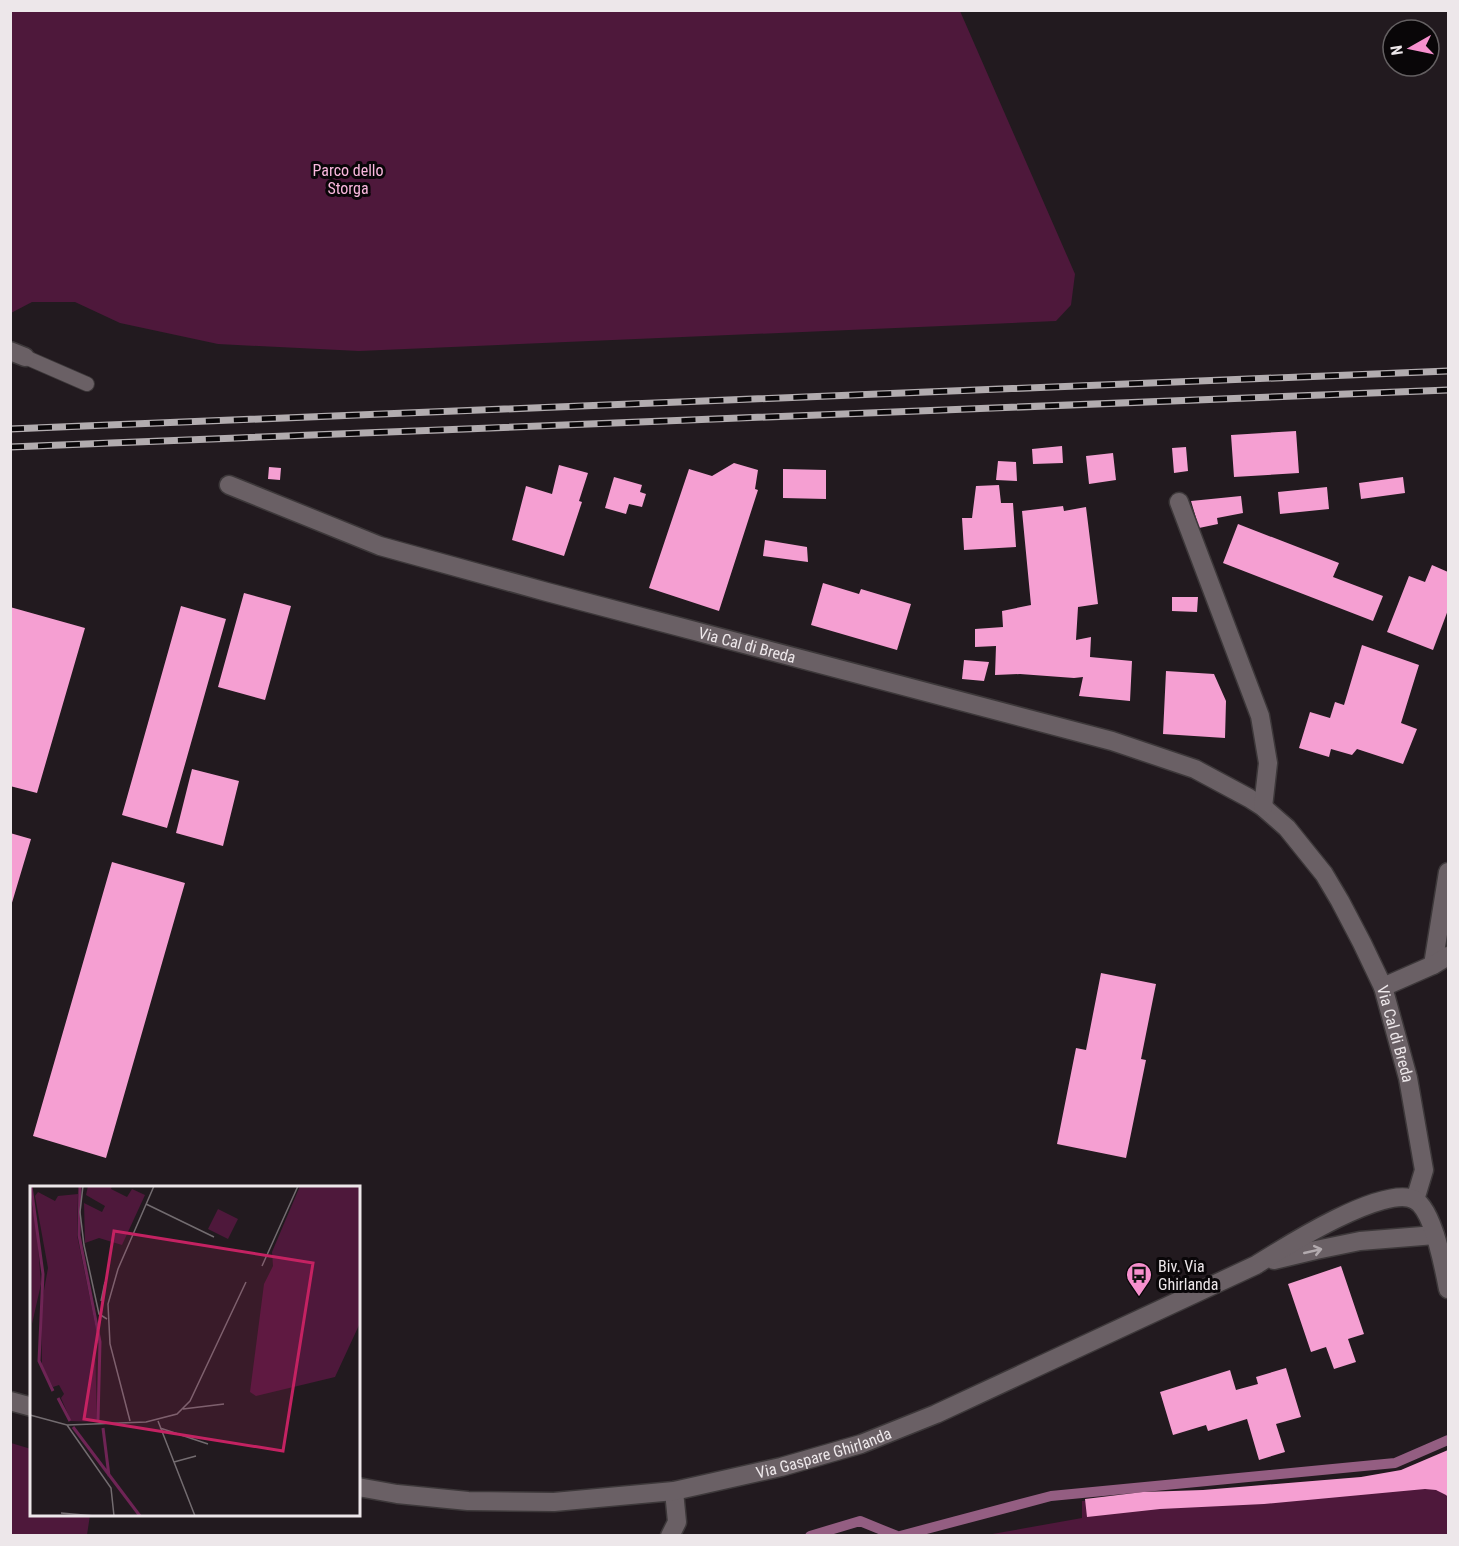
<svg xmlns="http://www.w3.org/2000/svg" width="1459" height="1546" font-family="'Roboto Condensed',sans-serif">
<style>
.green{fill:#4e183b}
.lines{fill:none;stroke-linecap:round;stroke-linejoin:round}
.stream{stroke:#945e82;stroke-width:10}
.building{fill:#f59fd2}
.lane-casing{stroke:#3d383a;stroke-width:16}
.street-casing{stroke:#3d383a;stroke-width:21}
.secondary-casing{stroke:#3d383a;stroke-width:21}
.lane{stroke:#6a6065;stroke-width:14}
.street{stroke:#6a6065;stroke-width:18}
.secondary{stroke:#6a6065;stroke-width:18}
.rail-casing{stroke:#b2acaf;stroke-width:7}
.rail{stroke:#090608;stroke-width:4.5;stroke-dasharray:14;stroke-linecap:butt}
.oneway{stroke:#b2aaae}
.labels{text-anchor:middle;dominant-baseline:central;stroke-width:6;stroke-linejoin:round;paint-order:stroke}
.park-label{font-size:16px;fill:#fab8de;stroke:#090608}
.street-label{font-size:16px;fill:#ede7ea;stroke:#090608}
.poi-label{font-size:16px;fill:#ede7ea;stroke:#090608;text-anchor:start}
.inset-river{fill:none;stroke:#6e2455;stroke-width:3}
.inset-road{fill:none;stroke:#736c70;stroke-width:1.5}
.view{fill:#c42262;fill-opacity:0.15;stroke:#c42262;stroke-width:3}
.inset-edge{fill:none;stroke:#ede7ea;stroke-width:3}
</style>
<rect width="100%" height="100%" fill="#221a1f"/>
<path class="green" d="M11,10l949,1 115,263 -4,31 -15,16 -697,30 -141,-7 -98,-21 -45,-21h-43l-21,11z
M11,1443l20,6 1,65 58,1 -3,20h-76z
M1448,1453v82l-467,1 101,-18v-17l318,-27z"/>
<g class="lines">
<path class="stream" d="M810,1536l50,-15 37,15
M900,1536l151,-40 344,-33 53,-23"/>
</g>
<path class="building" d="M1296,431l3,42 -65,4 -3,-42z
M1062,446l1,17 -30,1 -1,-15z
M1186,447l2,24 -14,2 -2,-25z
M1113,453l3,27 -27,4 -3,-28z
M998,461l18,1 1,19 -21,-1z
M734,463l24,7 -3,19 3,1 -39,121 -70,-23 40,-119 23,7z
M559,465l29,8 -9,28 3,1 -18,54 -52,-16 14,-54 26,8z
M269,467l12,1 -1,12 -12,-1z
M783,469l43,1v29l-43,-1z
M614,477l28,8 -2,7 6,2 -4,13 -13,-3 -3,10 -21,-6z
M1403,477l2,16 -44,6 -2,-16z
M999,485l2,18h12l3,44 -52,3 -2,-32h10l4,-32z
M1327,487l2,22 -49,5 -2,-22z
M1241,496l2,17 -26,5 1,6 -19,4 -8,-27z
M1063,506l1,5 22,-4 12,97 -20,3 -2,33 15,-3 -1,20 42,4 -2,40 -51,-5 4,-19 -9,1 -54,-4 -25,1 1,-29 -21,1v-18l28,-2 -1,-16 29,-6 -9,-94z
M1238,524l101,39 -6,14 50,19 -10,25 -150,-58z
M765,540l42,7 1,15 -45,-6z
M1432,565l16,7v38l-15,40 -46,-18 22,-56 16,6z
M823,583l36,11 2,-5 50,15 -14,46 -86,-25z
M244,593l47,13 -26,94 -47,-13z
M1172,597h26l-1,15 -25,-1z
M181,606l45,13 -59,209 -45,-13z
M10,607l75,21 -48,165 -27,-7z
M1362,645l57,20 -18,58 16,6 -14,35 -46,-15 -5,6 -21,-6 -2,8 -30,-9 11,-36 20,6 5,-16 9,3z
M964,660l25,2 -5,19 -22,-2z
M1166,671l48,3 12,27 -1,37 -62,-4z
M192,769l47,12 -16,65 -47,-13z
M10,833l21,6 -20,67h-1z
M112,862l73,21 -79,275 -73,-22z
M1101,973l55,11 -15,75 5,1 -20,98 -69,-14 19,-96 10,2z
M1341,1266l23,68 -16,5 8,23 -22,7 -8,-22 -15,5 -23,-68z
M1286,1368l15,49 -25,7 9,28 -26,8 -12,-41 -39,12 -2,-6 -33,10 -13,-43 70,-22 6,20 22,-6 -2,-7z
M1448,1450v47l-2,-2 -10,-5 -11,-1 -161,15 -104,5 -73,8 -2,-18 58,-7 60,-2 158,-13 40,-7z"/>
<g class="lines">
<defs>
<path id="lane" d="M25,357l62,27"/>
<g id="street">
<path d="M10,351l15,6"/>
<path id="s1" d="M229,485l151,61 167,46 565,149 83,28 54,29 14,9 24,21 37,46 16,27 22,42 21,44 25,91 16,92 -9,30"/>
<path d="M1179,502l81,214 8,47 -5,44"/>
<path d="M1433,965l15,-93"/>
<path d="M1383,987l50,-22 15,-9"/>
<path d="M670,1536l7,-14 -3,-31"/>
</g>
<g id="secondary">
<path d="M1274,1260l42,-10 44,-9 75,-6"/>
<path d="M10,1401l22,6"/>
<path id="s2" d="M358,1487l39,7 71,7 86,1 120,-11 107,-24 80,-23 75,-30 320,-149c27,-17 129,-82 159,-65 18,10 29,68 33,89"/>
</g>
</defs>
<use href="#lane" class="lane-casing"/>
<use href="#street" class="street-casing"/>
<use href="#secondary" class="secondary-casing"/>
<use href="#lane" class="lane"/>
<use href="#street" class="street"/>
<use href="#secondary" class="secondary"/>
<defs>
<path id="rail" d="M10,429l1438,-58
M10,447l1438,-57"/>
</defs>
<use href="#rail" class="rail-casing"/>
<use href="#rail" class="rail"/>
</g>
<defs><path id="oneway-shaft" d="M-6 0H5M1.5-3L5.5 0L1.5 3" fill="none" stroke-width="1.6" stroke-linecap="round" stroke-linejoin="round" transform="scale(1.5)"/></defs>
<use class="oneway" href="#oneway-shaft" transform="translate(1313 1251) rotate(-13)"/>
<defs>
<symbol id="bus-pin" viewBox="-11 -11 22 30"><path d="M0 17L-7.5 6A9.5 9.5 0 1 1 7.5 6Z" fill="#f790ce" stroke="#090608"/><path d="M-5-6H5V4H4V6H2V4H-2V6H-4V4H-5ZM-3.5-4V0h7V-4ZM-3.5 1.2v1.5H-2V1.2ZM2 1.2v1.5H3.5V1.2Z" fill="#111"/></symbol>
</defs>
<g fill-rule="evenodd">
<use href="#bus-pin" x="1124" y="1260" width="30" height="40"/>
</g>
<g class="labels">
<g class="park-label">
<text x="348" y="170">Parco dello<tspan x="348" dy="18">Storga</tspan></text>
</g>
<g class="street-label">
<text stroke="none"><textPath href="#s1" startOffset="543">Via Cal di Breda</textPath></text>
<text stroke="none"><textPath href="#s1" startOffset="1353">Via Cal di Breda</textPath></text>
<text stroke="none"><textPath href="#s2" startOffset="472">Via Gaspare Ghirlanda</textPath></text>
</g>
<g class="poi-label">
<text x="1158" y="1266">Biv. Via<tspan x="1158" dy="18">Ghirlanda</tspan></text>
</g>
</g>
<g transform="translate(30 1186)">
<rect width="330" height="330" fill="#221a1f"/>
<path d="M58,0h24l-1,3 16,8 5,-8 13,6 -23,50 -23,-7 -14,5 -1,-40 18,9 3,-6 -19,-11zM270,0h60v137l-25,54 -79,19 -6,-4 14,-108 9,-18 -1,-14zM8,6l17,9 3,-5 20,-2 -1,41 22,108 -4,1 2,78 -26,-1 -10,-23 3,-4 -5,-9 -6,2 -11,-21 -1,-59 7,-39 -13,-72zM0,15l6,18 5,65 -9,40zM188,23l20,10 -10,20 -20,-10z" fill="#4e183b"/>
<path class="inset-river" d="M1,0l12,88 -4,87 14,30M50,0l-1,49 21,107 -2,79M28,212l12,23M43,241l67,89M73,242l6,48"/>
<path class="inset-road" d="M53,0l-3,26 4,33 15,69 8,5M116,18l68,33M232,80l36,-80M71,115l4,-19M153,223l41,-5M0,229l37,10 79,-3 31,-8 13,-13 56,-119M100,235l-20,-77 -2,-40 10,-35 36,-83M128,235l37,95M37,239l44,63 3,28M130,242l48,16M144,276l22,-6M31,327l34,3"/>
<path class="view" d="M84,45l199,32 -30,188 -199,-32z"/>
<rect width="330" height="330" class="inset-edge"/>
</g>
<rect width="1459" height="1546" fill="none" stroke="#ede7ea" stroke-width="24"/>
<g transform="translate(1411 48) rotate(261)"><circle r="28" fill="#090608" stroke="#646062" stroke-width="1.5"/>
<path d="M0-4.5L10 22L0 15L-10 22Z" fill="#f790ce"/>
<text y="-9" font-size="16" font-weight="bold" text-anchor="middle" fill="#ede7ea">N</text>
</g>
</svg>
